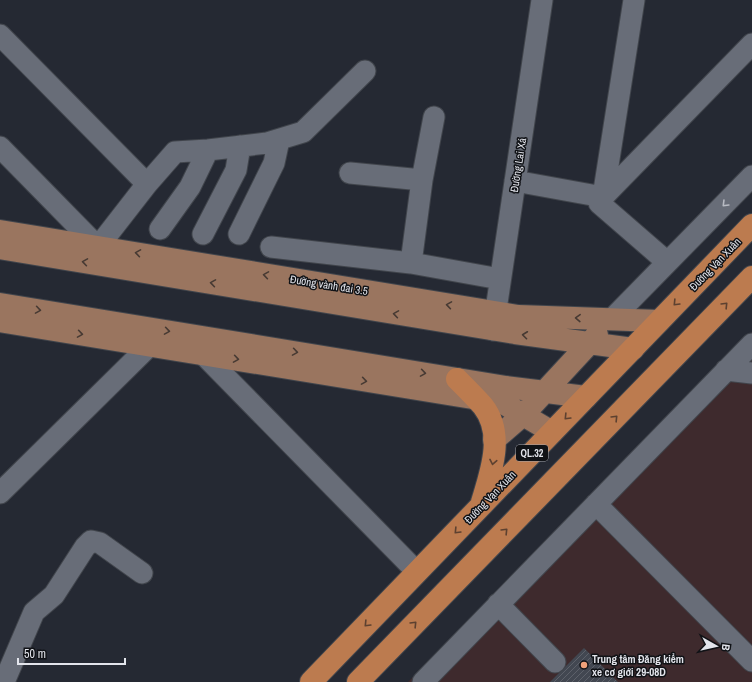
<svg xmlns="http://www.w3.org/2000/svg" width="752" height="682" font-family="'Archivo Narrow',sans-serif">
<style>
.industrial{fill:#3e2a2d}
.building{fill:url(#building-hatch)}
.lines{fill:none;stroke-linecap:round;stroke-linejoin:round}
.minor-casing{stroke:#41454c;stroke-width:23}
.major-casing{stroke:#41454c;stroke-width:24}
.highway-casing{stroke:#41454c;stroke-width:24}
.minor{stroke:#686d78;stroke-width:21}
.major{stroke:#9a755f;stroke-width:22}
.highway{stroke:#bc7b4f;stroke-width:22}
.oneway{stroke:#b8bbc3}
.oneway2{stroke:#473a33}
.oneway3{stroke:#5d4130}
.poi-dot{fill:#f0a27a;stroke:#101216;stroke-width:1.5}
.labels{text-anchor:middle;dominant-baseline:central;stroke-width:3;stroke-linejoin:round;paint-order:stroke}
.shield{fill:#101216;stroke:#a4a6ac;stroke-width:1}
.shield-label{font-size:10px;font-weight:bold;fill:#e3e5ec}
.street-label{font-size:11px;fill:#e3e5ec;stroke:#101216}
.poi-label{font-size:11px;font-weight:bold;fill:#e3e5ec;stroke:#101216;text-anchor:start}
</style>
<defs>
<pattern id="building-hatch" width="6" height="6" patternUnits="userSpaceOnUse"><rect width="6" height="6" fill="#424751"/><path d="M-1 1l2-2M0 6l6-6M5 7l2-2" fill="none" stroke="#5d616a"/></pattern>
</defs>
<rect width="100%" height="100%" fill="#252933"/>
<path class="industrial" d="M752,332v350h-344z"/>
<path class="building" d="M584,648l34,34h-68z"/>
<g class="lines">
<defs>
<path id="minor" d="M0,35l147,149
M0,147l98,100 49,-63 28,-32 33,-2 59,-7 36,-11 62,-61
M350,173l72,7
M515,181l88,16 31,-197
M160,229l30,-42 18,-37
M203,234l33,-64 4,-24
M239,234l35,-71 5,-23
M271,247l140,16 89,16
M667,262l-68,-59 4,-6 149,-153
M411,263l11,-83 12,-63
M612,319l140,-143
M493,330l49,-330
M203,354l214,218
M726,370l26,3
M0,493l150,-148
M596,504l156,157
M498,604l57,58
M4,682l30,-70 20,-17 31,-48 6,-6 9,2 42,30
M423,682l329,-338"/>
<path id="major" d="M0,231l518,85 141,5
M0,248l515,85 118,16
M0,304l506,83 80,10
M0,321l503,82 49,29
M494,440l29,-25 74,-80"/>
<path id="highway" d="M457,379c9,9 18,18 26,27 22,28 8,66 -1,96
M311,682l441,-457
M358,682l394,-405"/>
</defs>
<use href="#minor" class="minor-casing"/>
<use href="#major" class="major-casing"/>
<use href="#highway" class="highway-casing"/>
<use href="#minor" class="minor"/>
<use href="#major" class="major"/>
<use href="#highway" class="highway"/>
</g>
<defs><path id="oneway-chevron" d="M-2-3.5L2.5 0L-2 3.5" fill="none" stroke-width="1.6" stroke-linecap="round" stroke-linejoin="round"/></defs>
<use class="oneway" href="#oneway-chevron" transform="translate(725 204) rotate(135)"/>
<g class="oneway2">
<use href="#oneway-chevron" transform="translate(138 253) rotate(-171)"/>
<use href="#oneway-chevron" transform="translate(85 262) rotate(-171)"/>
<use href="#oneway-chevron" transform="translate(266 275) rotate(-171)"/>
<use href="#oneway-chevron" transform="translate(213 283) rotate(-171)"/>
<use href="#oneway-chevron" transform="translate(449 305) rotate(-171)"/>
<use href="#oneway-chevron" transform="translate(38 310) rotate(9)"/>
<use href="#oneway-chevron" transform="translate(396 314) rotate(-171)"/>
<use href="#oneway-chevron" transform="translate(578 318) rotate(-178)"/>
<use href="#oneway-chevron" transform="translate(167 331) rotate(9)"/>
<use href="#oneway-chevron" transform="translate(80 334) rotate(9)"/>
<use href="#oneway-chevron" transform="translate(525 335) rotate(-173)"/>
<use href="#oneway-chevron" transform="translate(295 352) rotate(9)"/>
<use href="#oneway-chevron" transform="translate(236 359) rotate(9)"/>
<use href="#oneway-chevron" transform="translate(423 373) rotate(9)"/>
<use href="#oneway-chevron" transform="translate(364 381) rotate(9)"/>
</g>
<g class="oneway3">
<use href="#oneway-chevron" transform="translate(676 303) rotate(134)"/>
<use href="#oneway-chevron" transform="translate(725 305) rotate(-46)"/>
<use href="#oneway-chevron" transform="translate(567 417) rotate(134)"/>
<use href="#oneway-chevron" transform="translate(615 418) rotate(-46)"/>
<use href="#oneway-chevron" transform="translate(493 462) rotate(101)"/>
<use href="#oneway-chevron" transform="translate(457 531) rotate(134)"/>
<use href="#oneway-chevron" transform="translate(505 531) rotate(-46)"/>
<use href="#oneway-chevron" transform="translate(367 624) rotate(134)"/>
<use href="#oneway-chevron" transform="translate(414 624) rotate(-46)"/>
</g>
<circle class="poi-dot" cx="584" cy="665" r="4"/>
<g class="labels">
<rect class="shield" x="516" y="445" width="32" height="16" rx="3"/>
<g class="shield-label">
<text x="532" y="453">QL.32</text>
</g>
<g class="street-label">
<text transform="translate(518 165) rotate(-81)">Đường Lai Xá</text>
<text transform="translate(715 264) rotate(-46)">Đường Vạn Xuân</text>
<text transform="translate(329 285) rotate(9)">Đường vành đai 3.5</text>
<text transform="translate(490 497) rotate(-46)">Đường Vạn Xuân</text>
</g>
<g class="poi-label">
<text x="592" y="659">Trung tâm Đăng kiểm<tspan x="592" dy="13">xe cơ giới 29-08D</tspan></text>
</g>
</g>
<g transform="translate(716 646) rotate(98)" stroke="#101216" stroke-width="3" paint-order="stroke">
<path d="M0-3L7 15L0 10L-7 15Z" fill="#e3e5ec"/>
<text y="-6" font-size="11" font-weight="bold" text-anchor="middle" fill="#e3e5ec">B</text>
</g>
<path d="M18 658v6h107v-6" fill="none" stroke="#e3e5ec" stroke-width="2"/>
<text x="24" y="658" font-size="12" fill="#e3e5ec" stroke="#101216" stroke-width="3" paint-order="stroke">50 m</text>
</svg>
